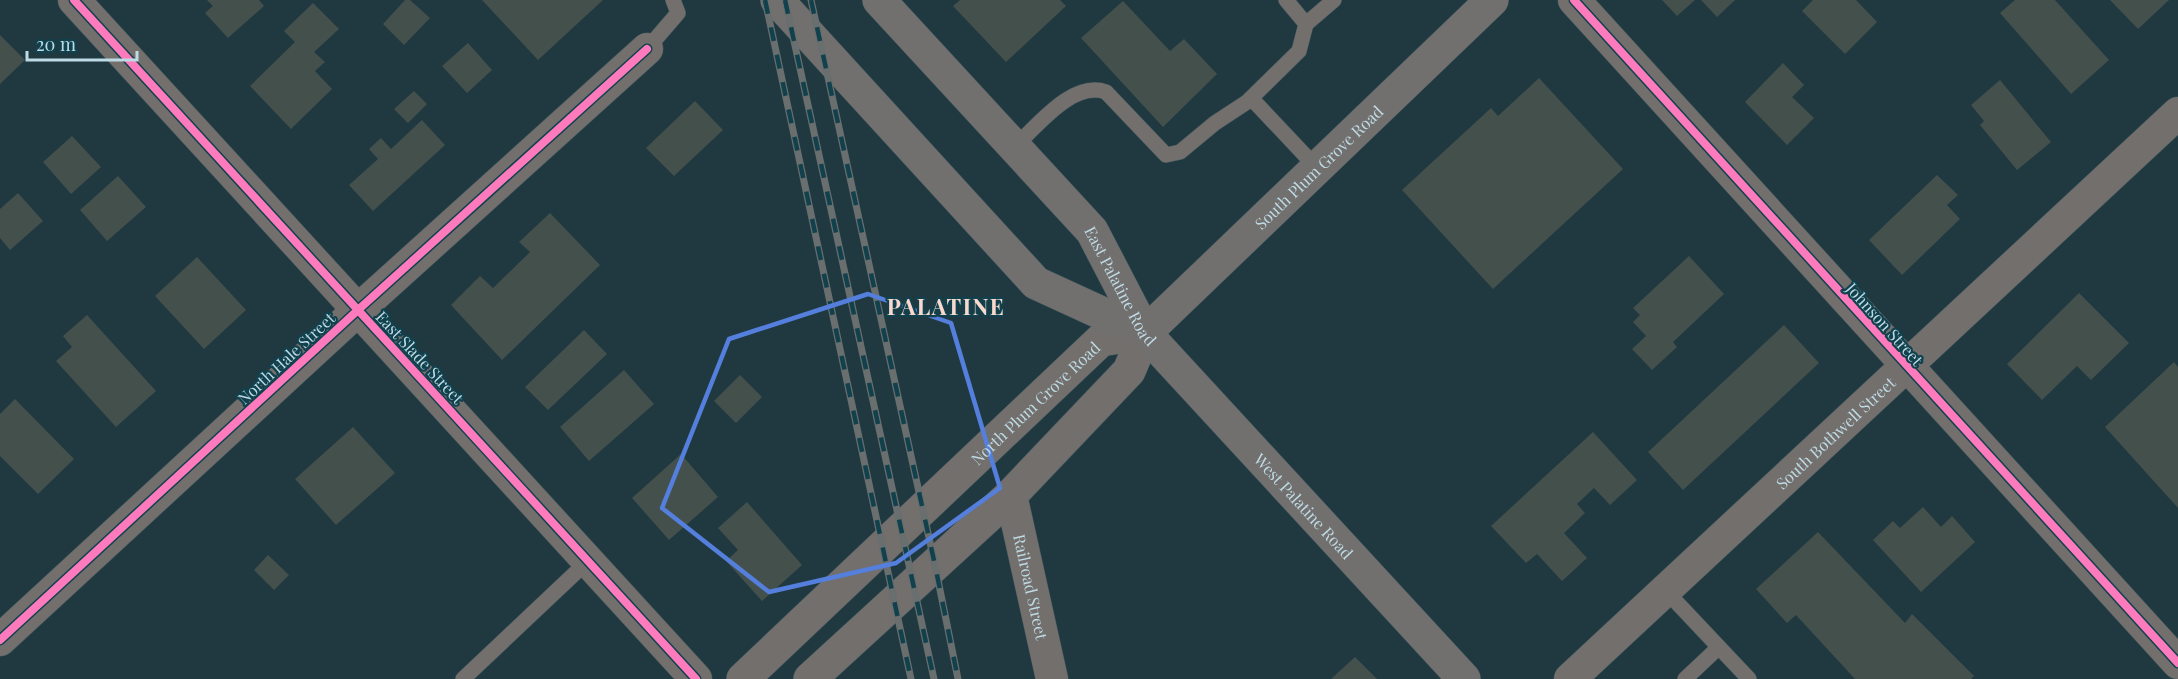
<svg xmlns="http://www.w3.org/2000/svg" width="2178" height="679" font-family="'Playfair Display',serif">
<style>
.building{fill:#44504c}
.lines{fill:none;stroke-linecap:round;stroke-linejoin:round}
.service-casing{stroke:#3f555b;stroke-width:16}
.minor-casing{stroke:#3f555b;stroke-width:33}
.tertiary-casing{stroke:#3f555b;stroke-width:34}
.secondary-casing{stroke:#3f555b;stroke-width:34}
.service{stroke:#726f6d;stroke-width:15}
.minor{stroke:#726f6d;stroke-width:32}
.tertiary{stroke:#726f6d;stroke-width:33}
.secondary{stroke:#72706f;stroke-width:33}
.rail-casing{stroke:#696e6e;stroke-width:7}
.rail{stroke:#12414e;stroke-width:4.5;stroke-dasharray:14;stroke-linecap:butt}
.cycleway-casing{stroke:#12414e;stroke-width:11}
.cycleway{stroke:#fd7abc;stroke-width:8}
.marked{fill:none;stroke:#557fdd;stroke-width:4.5;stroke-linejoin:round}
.labels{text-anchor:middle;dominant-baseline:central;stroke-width:4.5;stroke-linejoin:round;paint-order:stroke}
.street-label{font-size:16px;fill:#bedbe5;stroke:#12414e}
.district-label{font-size:22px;font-weight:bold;letter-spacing:1.5px;fill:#f9d8cd;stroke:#12414e}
</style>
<rect width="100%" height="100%" fill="#203940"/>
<path class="building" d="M207,0h52l5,6 -36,32 -23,-25 8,-7z
M405,0h5l20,18 -26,27 -21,-21z
M482,0h121l-65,60z
M960,0h100l6,6 -60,56 -53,-56z
M1662,0h33l-18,16z
M1701,0h34l-18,17z
M1813,0h43l21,22 -32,32 -43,-43z
M2015,0h40l54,60 -38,34 -71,-81z
M2110,0h59l-31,29z
M1123,1l47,50 14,-12 33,35 -54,53 -82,-89z
M313,3l26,26 -25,23 11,10 -10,9 17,18 -41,40 -41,-43 45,-44 -11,-11z
M0,35l25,25 -25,24z
M468,43l24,27 -25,23 -25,-27z
M1783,63l21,22 -12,12 22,21 -27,27 -42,-43z
M1539,78l84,91 -130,120 -91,-99 89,-82 7,8z
M2000,80l51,62 -34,28 -37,-45 4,-4 -13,-16z
M414,91l13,13 -19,19 -14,-14z
M695,101l28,29 -49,46 -28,-28z
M422,120l23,25 -72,66 -24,-26 29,-26 -9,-10 12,-11 10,11z
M72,136l29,31 -30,27 -28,-32z
M1937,175l21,20 -11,10 13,14 -58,56 -33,-35z
M118,176l28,31 -39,34 -27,-31z
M18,193l25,28 -33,29 -10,-12v-29z
M550,213l50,52 -98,95 -51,-55 29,-29 13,12 37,-36 -11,-10z
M1689,256l35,38 -51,48 4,5 -25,23 -20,-21 14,-13 -13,-14 7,-7 -7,-7z
M197,257l49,53 -42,39 -49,-53z
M2079,293l50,50 -38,37 -14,-14 -35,34 -35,-36z
M87,315l69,76 -40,36 -60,-66 16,-14 -9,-11z
M1784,325l35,38 -136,127 -35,-38z
M584,330l23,24 -59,56 -23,-23z
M2174,362l4,5v141l-73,-81z
M624,370l30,34 -65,57 -29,-34z
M740,375l22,22 -26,26 -22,-22z
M15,399l59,60 -36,35 -38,-38v-42z
M353,427l42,46 -59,52 -41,-46z
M1593,432l44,48 -27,25 -16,-17 -17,16 8,9 -21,20 23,25 -25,23 -25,-27 -11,9 -35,-37z
M681,454l37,43 -49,43 -37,-42z
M747,502l55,63 -40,36 -36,-40 12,-11 -20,-22z
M1923,507l18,20 11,-11 23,26 -54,50 -48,-52 20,-19 7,7z
M1818,532l87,91 7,-9 62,62 -3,3h-116l-59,-64 -9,8 -31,-34z
M268,555l21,20 -15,15 -20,-20z
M1355,657l22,22h-46z"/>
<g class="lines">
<defs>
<path id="service" d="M1286,0l20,24
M647,49l31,-36 -5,-13
M1251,98l66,70
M1014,147c23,-20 58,-67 92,-55l60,63 14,-3 35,-29 32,-21 52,-51 7,-27 28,-24
M1665,590l84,89
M463,679l125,-118
M1685,679l34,-32"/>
<g id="minor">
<path d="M74,0l622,679"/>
<path d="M1574,0l604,663"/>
<path id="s1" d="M1011,495l41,184"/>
<path d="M0,640l358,-330 289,-261"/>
<path id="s2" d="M1570,679l608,-566"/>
</g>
<g id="tertiary">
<path id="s3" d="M743,679l358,-339 44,-7"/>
<path d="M810,679l201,-184 118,-124 16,-38"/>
</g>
<g id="secondary">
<path d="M777,0l259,283 109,50"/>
<path id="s4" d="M879,0l213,231 53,102 319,346"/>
<path id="s5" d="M1145,333l347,-333"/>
</g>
</defs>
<use href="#service" class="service-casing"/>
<use href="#minor" class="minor-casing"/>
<use href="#tertiary" class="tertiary-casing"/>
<use href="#secondary" class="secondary-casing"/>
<use href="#service" class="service"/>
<use href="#minor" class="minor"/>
<use href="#tertiary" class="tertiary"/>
<use href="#secondary" class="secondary"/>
<defs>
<path id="rail" d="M765,0l146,679
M785,0l149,679
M811,0l124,565 23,114"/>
</defs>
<use href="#rail" class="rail-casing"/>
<use href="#rail" class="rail"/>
<defs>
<path id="cycleway" d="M74,0l622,679
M1574,0l604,663
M0,640l358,-330 289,-261"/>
</defs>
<use href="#cycleway" class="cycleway-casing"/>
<use href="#cycleway" class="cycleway"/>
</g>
<path class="marked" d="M868,294l83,29 49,165 -104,75 -127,29 -107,-84 67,-169z"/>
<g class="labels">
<g class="street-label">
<text stroke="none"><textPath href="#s5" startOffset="240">South Plum Grove Road</textPath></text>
<text stroke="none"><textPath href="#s4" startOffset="376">East Palatine Road</textPath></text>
<text transform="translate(1885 324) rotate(48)">Johnson Street</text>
<text transform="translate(420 357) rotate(47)">East Slade Street</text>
<text transform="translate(286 358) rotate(-43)">North Hale Street</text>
<text stroke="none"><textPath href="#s3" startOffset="402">North Plum Grove Road</textPath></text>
<text stroke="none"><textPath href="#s2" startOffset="362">South Bothwell Street</textPath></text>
<text stroke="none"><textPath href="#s4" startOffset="664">West Palatine Road</textPath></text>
<text stroke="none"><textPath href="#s1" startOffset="94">Railroad Street</textPath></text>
</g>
<g class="district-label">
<text x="946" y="306">PALATINE</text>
</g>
</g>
<path d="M27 51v9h110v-9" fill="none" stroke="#bedbe5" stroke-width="3"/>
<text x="36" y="51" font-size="18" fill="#bedbe5" stroke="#12414e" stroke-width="4.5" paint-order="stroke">20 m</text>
</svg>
